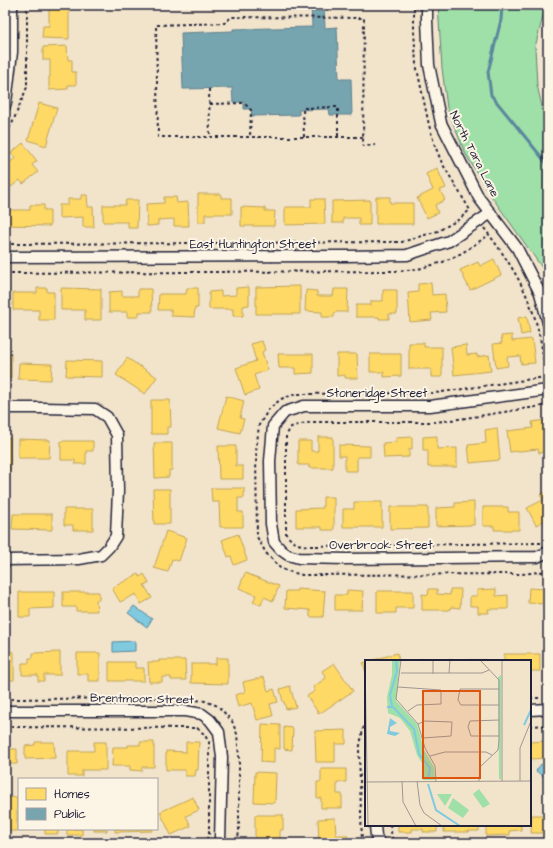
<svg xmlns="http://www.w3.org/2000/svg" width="553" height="848" font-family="'Architects Daughter',sans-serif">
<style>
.green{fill:#9fdfa8;stroke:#608072}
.water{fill:#7fcadf;stroke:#5a879d}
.homes{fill:#ffd966;stroke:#bda259}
.public{fill:#76a5af;stroke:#5d7e8c}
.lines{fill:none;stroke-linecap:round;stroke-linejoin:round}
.stream{stroke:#5a879d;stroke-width:3}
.minor-casing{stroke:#22223b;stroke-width:13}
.path{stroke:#22223b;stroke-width:2;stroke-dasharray:3 3;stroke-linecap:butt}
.minor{stroke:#fcf5e5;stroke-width:10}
.labels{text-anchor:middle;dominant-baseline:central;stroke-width:4;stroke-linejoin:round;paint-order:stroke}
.street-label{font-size:12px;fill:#22223b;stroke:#fcf5e5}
.inset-river{fill:none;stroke:#7fcadf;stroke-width:2}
.inset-road{fill:none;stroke:#9f9691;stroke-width:1}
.view{fill:#de560e;fill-opacity:0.15;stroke:#de560e;stroke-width:2}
.inset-edge{fill:none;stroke:#22223b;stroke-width:2}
</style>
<rect width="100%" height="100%" fill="#f2e4cb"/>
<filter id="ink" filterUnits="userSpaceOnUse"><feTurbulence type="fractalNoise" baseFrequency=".025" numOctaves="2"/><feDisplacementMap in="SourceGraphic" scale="8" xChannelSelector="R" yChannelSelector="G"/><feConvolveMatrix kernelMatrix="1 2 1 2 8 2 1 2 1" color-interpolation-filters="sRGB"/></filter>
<g filter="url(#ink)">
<path class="green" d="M438,5h108l-11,42 2,38 8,34 3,4v162l-5,-16 -54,-76 -24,-40 -18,-45 -5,-40z"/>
<path class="water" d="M134,606l18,13 -5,8 -19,-14z
M135,641v10l-22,1v-10z
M541,764l7,5v11l-12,-9z"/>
<path class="homes" d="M49,5h20v34l-27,-1 1,-12h6z
M67,46l1,14h4v12h4v13h-8v4l-19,1v-13h1v-17h-7v-13z
M39,103l18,5 -11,38 -18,-6z
M23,143l14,18 -5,4 6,7 -15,12 -3,-4 -9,7 -6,-7v-9l3,-3 -2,-2 9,-8 -4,-5z
M437,168l9,20 -6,2 5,10 -10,5 3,8 -11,5 -10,-20 16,-8 -7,-16z
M198,194h23v4h11v16h-27v8h-7z
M81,195h6l1,12h5l1,20h-11v-10l-24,1v-13h9v-6h13z
M164,197h12l1,6 11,-1 1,24h-15v-7l-16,1v5l-11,1 -1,-22 18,-1z
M376,197h14v6h23v21h-37z
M311,199h13l1,25 -40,1v-18h26z
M126,200h12l-1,28h-9v-6h-25v-17h22z
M370,200v25h-11v-7h-16v5h-11v-22z
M30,205h14v5h6v16l-45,-1 1,-15h24z
M241,207l24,1v3h10l-1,15h-33z
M494,259l7,16 -31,15 -10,-20 18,-8 2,4z
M431,283l1,12 13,-1 1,18 -15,1 1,7 -22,2 -2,-29 10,-1v-8z
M300,286v28h-44v-27z
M249,287v18l-6,1v10h-10v-7h-24v-17l12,-1v5l15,-1v-7z
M37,288h10v4h7v28h-15v-10h-26v-17h24z
M61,288l40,1v31h-16v-10h-24z
M187,288h11v20h-3l-1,9 -23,-1v-6h-13l1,-16h27z
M138,289h13l1,23h-13v5h-12v-5h-18v-20l13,-1v5h16z
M334,289h14l-1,23h-12l-1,5h-12v-5l-17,-1 1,-21 11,1v5h16z
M383,290h14v24h-8v5h-10v-2h-23v-12h15v-4h12z
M527,316l3,17 -9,2 -3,-17z
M512,335v6l20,-2 3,24 -14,1 -1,-8 -13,1 1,9 -12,2 -3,-24 9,-1 -1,-7z
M262,341l3,9 -3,2 6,18 -14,5 5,15 -14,5 -9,-27 20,-7 -5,-17z
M409,343h15v4h18v30h-11v-8h-22z
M466,345l1,10 10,-1v3l12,-2 2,16 -37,4 -3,-28z
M5,354h6v24h-6z
M278,354h35v19l-18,1v-6h-16z
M337,354h20l1,24h-13v-3l-8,1z
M370,354h31v22l-17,1v-5h-14z
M127,358l30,19 -12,17 -29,-19z
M67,360l35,1v16l-36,-1z
M19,363l33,1 -1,16 -33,-1z
M226,396l18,5 -4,17 4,1 -4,14 -22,-5z
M151,400h19l1,27h-4v7h-16z
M546,420l2,16v15l-9,2 -1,-4 -28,3 -3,-21 26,-3 -1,-6z
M497,428l3,32 -30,3 -2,-18 18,-2 -1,-13z
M437,436v13l20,-1v19h-29v-17h-5v-13z
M318,437h15v31h-24v-3h-11v-24h13v10h7z
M412,437v12h-3v8l-25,1 -1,-15 13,-1v-4z
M5,438h5v33h-5z
M18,439l32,1 -1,18h-31z
M61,441h32v10h-7v13h-11v-4h-14z
M154,443h18v27h-3v7l-14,1z
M339,445l31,1v11h-13v14h-12v-15h-6z
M218,446h18v20h7v13h-24z
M211,488h33v10h-6v14h5v15h-23l-1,-25h-7z
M153,489h17v35h-16z
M548,491v28l-12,6 -9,-17 16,-8 -3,-5z
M323,497h11v33h-12v-3h-26v-18l27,-1z
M354,502h28v25h-39v-18h11z
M474,502v23l-38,1v-18l19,-1v-4z
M390,507h38v21l-38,1z
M483,507h25v5h11v18h-25v-4h-11z
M64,509h29v21h-20v-5h-9z
M13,514h39v16l-40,-1z
M166,531l21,7 -8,23 -7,-2 -4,13 -14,-4z
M238,534l9,26 -13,5 -3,-9 -3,1 -6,-17z
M245,573l34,13 -6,15 -9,-4 -3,8 -8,-3 3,-7 -17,-7z
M138,574l2,3 4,-3 5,9 -5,2 8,13 -11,6 -5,-10 -16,8 -8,-14z
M546,585h2v27h-4l1,-8 -17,-1 1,-15 17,1z
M297,589l28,2 -2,26h-13v-7l-25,-2 1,-17h11z
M429,589h8v5l13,1v-6h11l-1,19 -9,-1 -1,3h-28v-16l6,1z
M496,589v7l12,-1v14h-20l1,4h-11v-7h-8v-10h7v-6z
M347,590l16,1 -1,19h-27v-15h12z
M5,591h5v17h-5z
M377,591h36v17h-17v5h-19z
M19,592h35v16l-24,1v8h-11z
M63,592h36v8h-3l1,11h-21v-4h-13z
M5,651l9,1v28h-9z
M546,651h2v30h-3z
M60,652v23h-16v6h-6v-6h-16v-12h7v-5h4v-5z
M77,653h23v28h-12v-7h-11z
M397,653l2,8h-29z
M504,654h36v17h-10v-10h-26z
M216,658h12v26l-37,-1v-19h25z
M420,659l33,1v1h-33z
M159,660h26l1,20h-15v-3h-9v5h-13l-1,-20h11z
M460,660h27v1h-27z
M109,662h26v6h9v13h-35z
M366,662v11l-3,-10z
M334,663l19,28 -34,23 -12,-18 8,-5 -2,-4 13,-9 -4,-7z
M264,677l4,14 6,-2 4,13 -8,2 3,12 -16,4 -5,-17 -14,4 -3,-12 10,-3 -2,-10z
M290,686l6,21 -10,2 -2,-7h-1l-3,-13z
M262,724l18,1v24l-6,-1v15l-13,-1z
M284,727l9,1 -1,22 -8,-1z
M346,730v14h-11v18h-19l-1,-31z
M548,741v17l-18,1v-17z
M35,742h19l1,16 -30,1v-13l10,-1z
M94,742h12v28h-24v6h-14v-25h26z
M140,742h14v25h-12v4l-12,-1v-4h-18l1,-19h15v-2h12z
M186,742h13l-1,28h-2l-1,6h-10v-6h-19v-19l20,1z
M5,743h2v6h10v15h-12z
M321,769h25v13h-9v12h5v14h-21v-10h-4v-16h4z
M255,772l21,1 -1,30 -21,-1z
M17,797v34h-11v-7h-1v-26z
M193,797l6,13 -13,6 5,10 -20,9 -11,-23z
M546,813h2v20h-17l1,-18h14z
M255,815h28v15h-3v13h-25z
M335,818l1,17h11l1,8h-29l-1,-24z
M398,825h39v7h-14v-3h-11v3h-14z
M444,825h35v6h-10v1h-25z
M486,825h35v5l-12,1 1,4 -24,1z
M45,829h13v5h-13z
M67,829h15v6h-15z
M94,829h13v2h-13z
M115,829h37v2l-37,1z"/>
<path class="public" d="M311,5h13l1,23 12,-1 2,52h12l1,36h-22l-1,-6 -30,1v5l-47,1 -1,-7h-7v-7h-11l-1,-14 -49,1 -2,-56 52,-2v-2l79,-2z"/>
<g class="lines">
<path class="stream" d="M502,5l-1,15 -13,52 3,23 57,70"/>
<defs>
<path id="minor" d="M427,5v15l2,45 12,58 38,75 38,50 23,45 8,30
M5,106l1,-3 6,-51v-47
M5,257l341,-1 61,-1 42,-14 42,-28
M548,390l-118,16h-126l-19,6 -12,14 -3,35 1,63 3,18 7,8 7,5 11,3 47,1 191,-2 11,-5
M5,408h37l53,1 12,8 10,18 1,56 -2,45 -7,11 -8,8 -22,4 -74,1
M530,710l18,-1
M5,711h180l17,3 8,6 9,12 3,25 -2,84 -2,2
M375,825l1,11 3,7"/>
</defs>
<use href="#minor" class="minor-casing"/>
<path class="path" d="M209,89l1,48
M210,104l34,-1 7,7 -1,27
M5,133l7,-9 15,-37v-82
M304,137l-1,-29 35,-1v30
M363,137h-205l-2,-112 69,-2 6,-6 133,1 -1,128 12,-1
M484,228c26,34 46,65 55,106 4,14 4,29 7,43
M5,244l397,-2 36,-11 20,-11 12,-10 -28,-47 -7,-17 -6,-21 -13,-61 -2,-34v-25
M5,273l391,-2 22,-2 25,-7 19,-9 27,-18
M546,377l-111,16 -139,1 -15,5 -12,10 -10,16 -3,27 1,85 9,16 15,16 21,6 220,-1 26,-3
M541,543l-231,3c-12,-1 -16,-2 -24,-12v-98l5,-9 10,-3 12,-2h123l30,-4 82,-13
M530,698h9
M5,699l171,-1 29,3 13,5 14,15 5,13 2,23v75l-2,11
M530,726l18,-1
M5,727l192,1 7,6 5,8v92l-4,9
M390,825l2,13 4,5
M362,843l-3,-92 4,-22 3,-6"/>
<use href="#minor" class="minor"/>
</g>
</g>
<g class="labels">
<g class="street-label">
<text transform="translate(474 154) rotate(63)">North Tara Lane</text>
<text x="253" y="244">East Huntington Street</text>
<text x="377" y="393">Stoneridge Street</text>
<text x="381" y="545">Overbrook Street</text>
<text transform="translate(142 699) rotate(1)">Brentmoor Street</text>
</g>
</g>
<g transform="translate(365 660)">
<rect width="166" height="166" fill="#f2e4cb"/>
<path d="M27,0h8l-4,41 21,23 7,26 10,17 1,13h-12l1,-14 -7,-11 -7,-24 -10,-13 -12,-5 -1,-16 5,-22zM136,15v104h-2l-1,-102zM114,129l11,15 -7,4 -10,-14zM72,134h15l-7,12zM88,138l16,12 -6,8 -15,-10z" fill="#9fdfa8"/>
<path d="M25,58l7,5 -7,4v4l10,2 -5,3 -8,-2z" fill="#7fcadf"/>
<path class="inset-river" d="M27,46l-2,-11 7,-24 -1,-11M22,47h6l21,22 5,25 11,14 -2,11M159,65l7,-15M63,124l8,26 24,16"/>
<path class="inset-road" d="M36,0l-5,39 22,25 7,24 10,18 1,16M68,0v14M0,1l3,165M36,13h81l7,-3M84,13l1,-13M33,27l43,3v14l-24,1 -9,6M134,29h-39l-2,11 3,5h38M134,60l-29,1 -2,6 3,9h28M53,64l7,-3 27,1 -1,14 -28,2M65,96l15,-4h41l6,3M37,121l1,21 13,24M52,121l3,24 4,8 18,13M114,121l1,-14 18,-17 1,-10v-60l-19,-20M137,121v-121M155,121v-33l11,-27M0,122l166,-1"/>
<path class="view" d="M58,31h57v87h-57z"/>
<rect width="166" height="166" class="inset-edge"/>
</g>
<rect width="553" height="848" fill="none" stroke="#fcf5e5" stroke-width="20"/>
<rect x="10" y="10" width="533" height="828" fill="none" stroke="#22223b" stroke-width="1.5" filter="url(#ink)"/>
<rect x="18" y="778" width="140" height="52" fill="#fcf5e5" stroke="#a5a1a1"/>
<rect x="26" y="788" width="20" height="12" fill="#ffd966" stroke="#a5a1a1"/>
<text x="54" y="798" font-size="12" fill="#22223b">Homes</text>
<rect x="26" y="808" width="20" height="12" fill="#76a5af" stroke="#a5a1a1"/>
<text x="54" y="818" font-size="12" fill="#22223b">Public</text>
</svg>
